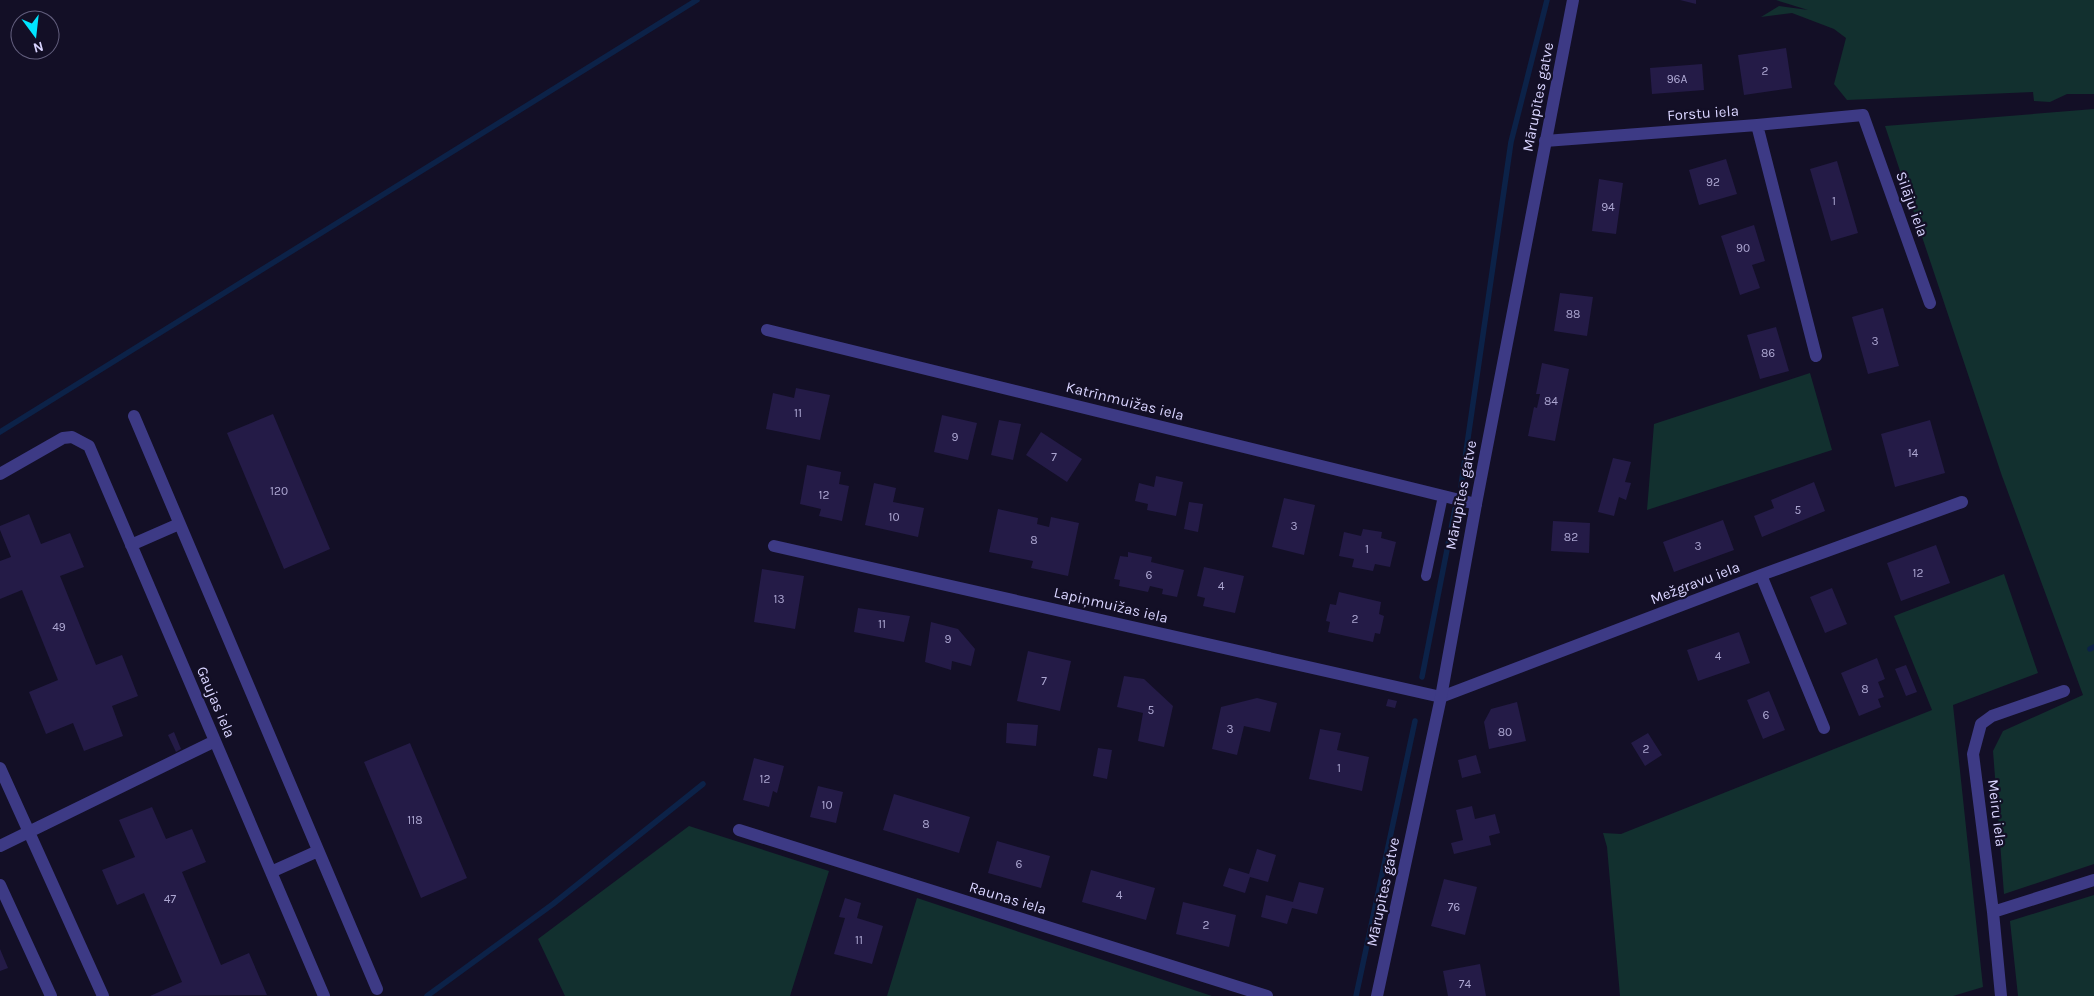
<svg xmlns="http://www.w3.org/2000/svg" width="2094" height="996" font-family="Karla,sans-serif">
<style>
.green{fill:#12302f}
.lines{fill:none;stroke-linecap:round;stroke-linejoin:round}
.stream{stroke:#0c2248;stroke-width:5.5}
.building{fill:#241b47}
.service{stroke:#3d3a85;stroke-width:10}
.minor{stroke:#3d3a85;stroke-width:12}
.tertiary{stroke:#3d3a85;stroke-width:12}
.labels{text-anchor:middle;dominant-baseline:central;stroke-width:4.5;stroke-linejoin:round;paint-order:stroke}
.number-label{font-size:12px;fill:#aca6d1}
.street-label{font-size:15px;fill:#d9d4ff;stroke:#130f26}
</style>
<rect width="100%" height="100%" fill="#130f26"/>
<path class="green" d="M1776,0h318v94h-27l-17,8 -16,-1 -1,-9 -186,8 -13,-16 12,-46 -12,-9 -42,-16 -31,4 18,-11 29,4z
M2094,109v755l-90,30 -11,-143 10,-20 80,-36 -81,-219 -117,-350z
M1810,373l22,77 -185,60 7,-86z
M2004,574l34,99 -85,32 30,282 -30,9h-333l-13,-149 -4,-14 18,1 311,-124 -38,-94z
M689,826l140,45 -39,125h-225l-27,-57z
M2094,895v101h-76l-8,-75z
M917,898l295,98h-325z"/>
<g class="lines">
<path class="stream" d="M0,432l697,-432
M1461,486l50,-344 36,-142
M2090,649l4,-2
M1422,677l33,-168
M427,996l126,-92 150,-120
M1356,996l59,-275"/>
</g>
<path class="building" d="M1680,0h16v4z
M1786,48l6,40 -48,7 -6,-40z
M1702,64l2,26 -52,4 -2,-26z
M1726,159l11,35 -38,11 -10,-35z
M1837,161l21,72 -27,8 -21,-72z
M1599,179l24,4 -7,51 -24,-3z
M1754,225l11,36 -13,4 8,23 -20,7 -19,-59z
M1560,293l33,4 -6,39 -33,-5z
M1883,308l16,58 -31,8 -16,-57z
M1776,327l13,44 -29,8 -13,-44z
M1542,363l27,6 -14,72 -27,-5 6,-29 3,1 3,-14h-4z
M796,388l34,7 -10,45 -54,-11 7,-36 21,5z
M273,414l57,135 -46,20 -57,-136z
M942,415l35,8 -9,37 -34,-8z
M999,420l22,4 -8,36 -22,-5z
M1930,420l15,53 -50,14 -14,-53z
M1041,432l41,27 -15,23 -41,-27z
M1613,458l18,4 -6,20 6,1 -5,17 -7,-3 -5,19 -16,-4z
M807,465l34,7 -2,12 10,2 -7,35 -23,-5 2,-7 -21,-5z
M1156,476l27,6 -7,34 -29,-6 1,-6 -13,-3 4,-18 15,4z
M1814,482l11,29 -63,26 -8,-21 20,-8 -3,-8z
M874,483l22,5 -3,14 31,6 -6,29 -53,-12z
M1284,498l31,7 -11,50 -32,-8z
M1189,502l14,2 -5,28 -14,-3z
M998,509l40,9 -1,6 12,3 2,-10 28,6 -11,53 -37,-8 2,-7 -44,-9z
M29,514l12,30 29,-11 14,34 -24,9 36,89 26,-10 16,41 -26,10 11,30 -39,15 -11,-28 -27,11 -17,-42 29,-12 -36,-90 -22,9v-38l11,-4 -11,-27v-4z
M1723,520l11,30 -60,22 -11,-30z
M1553,521l37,2 -1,30 -38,-2z
M1363,529l19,3 -1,6 15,4 -6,25 -15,-3 -2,7 -21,-4 2,-8 -15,-3 5,-24 17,4z
M1936,545l14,38 -49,18 -14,-38z
M1128,552l24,5 -1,5 33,8 -7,27 -15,-3 1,-5 -13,-3 -2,6 -29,-6 1,-6 -6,-1 6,-23 8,1z
M1204,567l40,9 -9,37 -32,-7 2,-8 -8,-2z
M762,569l42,7 -9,53 -41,-7z
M1832,588l15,36 -22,9 -15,-36z
M1339,592l42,10 -2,12 5,2 -4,18 -5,-1 -2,9 -45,-10 2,-10 -4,-1 4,-17 6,1z
M858,608l52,8 -6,26 -50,-10z
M931,622l27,7 17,20 -4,17 -19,-5 -1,9 -26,-8z
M1739,632l11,31 -52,18 -11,-31z
M1028,651l43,10 -11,50 -43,-10z
M1877,658l8,21 -7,3 6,15 -6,2 3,8 -22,9 -18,-43z
M1906,665l11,27 -11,4 -11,-27z
M1124,676l20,3 29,27 -9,41 -26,-6 5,-28 -26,-6z
M1769,691l16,39 -22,9 -16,-39z
M1257,698l20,5 -7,29 -26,-6 -7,29 -25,-6 9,-42z
M1388,699l9,2 -2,7 -9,-2z
M1517,702l9,39 -37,8 -5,-27 7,-13z
M1007,723l31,2 -2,21 -30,-3z
M1320,729l21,4 -4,17 32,7 -7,34 -53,-12z
M174,732l7,17 -5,3 -8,-17z
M1648,733l14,22 -17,11 -14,-23z
M410,743l57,135 -46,20 -57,-136z
M1098,748l14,2 -5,29 -14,-3z
M1476,755l5,18 -19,5 -4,-18z
M754,758l30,8 -7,27 -4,-2 -4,16 -26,-7z
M818,786l25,6 -7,31 -26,-6z
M894,794l76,23 -11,36 -76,-23z
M1472,806l3,13 20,-5 5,19 -11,3 2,9 -37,9 -3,-11 12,-3 -7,-30z
M152,807l14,32 26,-10 14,33 -24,10 39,93 28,-12 18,42 -117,1 32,-14 -38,-89 -27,12 -15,-35 33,-13 -16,-37z
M997,841l53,15 -9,32 -53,-15z
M1257,849l19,6 -8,27 -18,-5 -5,16 -22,-7 6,-18 20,6z
M1091,870l64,18 -9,32 -64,-18z
M1444,879l33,8 -12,48 -34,-9z
M1299,882l25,6 -7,26 -25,-6 -5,16 -26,-7 5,-22 27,7z
M845,898l16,5 -4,15 26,8 -11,38 -38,-10 11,-36 -6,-1z
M1183,902l53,13 -7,32 -53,-13z
M0,949l8,19 -8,3z
M1480,964l6,32h-38l-5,-25z"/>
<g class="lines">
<path class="service" d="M1426,576l17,-80"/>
<path class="minor" d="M1757,125l59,231
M1545,141l212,-16 106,-10 67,188
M767,330l709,174
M134,416l243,573
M0,474l63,-36 9,-1 17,9 235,550
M131,545l48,-21
M774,546l667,151 320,-122 201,-73
M1761,575l63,153
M0,768l103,228
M739,830l528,166
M0,846l215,-105
M271,872l47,-21
M0,885l51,111
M1993,912l101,-32
M2001,996l-8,-84 -20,-158 8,-30 11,-8 72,-25"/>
<path class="tertiary" d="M1377,996l64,-299 35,-193 97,-504"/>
</g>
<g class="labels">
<g class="number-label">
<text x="1765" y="71">2</text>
<text x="1677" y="79">96A</text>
<text x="1713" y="182">92</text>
<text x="1834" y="201">1</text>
<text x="1608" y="207">94</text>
<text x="1743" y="248">90</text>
<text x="1573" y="314">88</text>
<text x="1875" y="341">3</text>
<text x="1768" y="353">86</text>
<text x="1551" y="401">84</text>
<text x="798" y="413">11</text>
<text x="955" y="437">9</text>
<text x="1913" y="453">14</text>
<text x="1054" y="457">7</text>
<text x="279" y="491">120</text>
<text x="824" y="495">12</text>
<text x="1798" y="510">5</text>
<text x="894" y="517">10</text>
<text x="1294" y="526">3</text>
<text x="1571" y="537">82</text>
<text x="1034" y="540">8</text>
<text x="1698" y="546">3</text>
<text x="1367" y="549">1</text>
<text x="1918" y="573">12</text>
<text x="1149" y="575">6</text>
<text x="1221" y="586">4</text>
<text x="779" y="599">13</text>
<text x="1355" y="619">2</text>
<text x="882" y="624">11</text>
<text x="59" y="627">49</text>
<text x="948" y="639">9</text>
<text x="1718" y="656">4</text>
<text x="1044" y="681">7</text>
<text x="1865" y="689">8</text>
<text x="1151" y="710">5</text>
<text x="1766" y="715">6</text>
<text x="1230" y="729">3</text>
<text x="1505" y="732">80</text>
<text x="1646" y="749">2</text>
<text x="1339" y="768">1</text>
<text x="765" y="779">12</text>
<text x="827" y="805">10</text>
<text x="415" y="820">118</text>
<text x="926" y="824">8</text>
<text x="1019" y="864">6</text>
<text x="1119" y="895">4</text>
<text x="170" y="899">47</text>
<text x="1454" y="907">76</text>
<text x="1206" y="925">2</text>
<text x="859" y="940">11</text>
<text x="1465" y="984">74</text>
</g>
<g class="street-label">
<text transform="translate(1538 97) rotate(-79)">Mārupītes gatve</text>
<text transform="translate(1703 113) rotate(-4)">Forstu iela</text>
<text transform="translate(1912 204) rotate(70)">Silāju iela</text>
<text transform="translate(1125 401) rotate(14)">Katrīnmuižas iela</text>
<text transform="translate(1461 495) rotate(-79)">Mārupītes gatve</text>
<text transform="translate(1695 583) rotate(-21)">Mežgravu iela</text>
<text transform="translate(1111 605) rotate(13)">Lapiņmuižas iela</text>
<text transform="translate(216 702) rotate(67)">Gaujas iela</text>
<text transform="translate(1997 813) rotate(83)">Meiru iela</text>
<text transform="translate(1383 892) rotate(-78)">Mārupītes gatve</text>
<text transform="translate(1008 898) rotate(17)">Raunas iela</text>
</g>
</g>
<g transform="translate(35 35) rotate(165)"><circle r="24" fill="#130f26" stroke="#625e7d"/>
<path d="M0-4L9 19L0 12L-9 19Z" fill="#00e5ff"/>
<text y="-8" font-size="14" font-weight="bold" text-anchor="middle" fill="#d9d4ff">N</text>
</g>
</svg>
